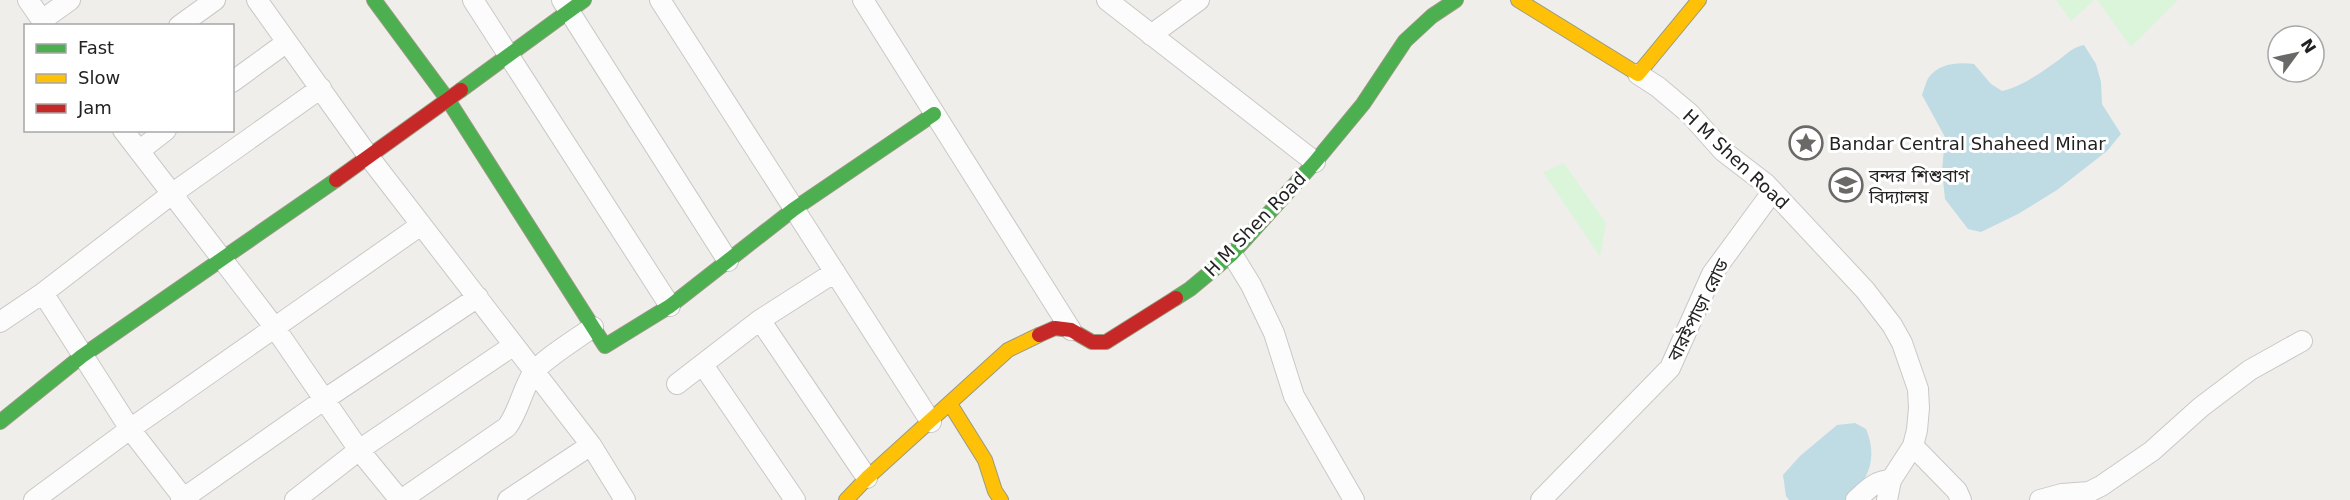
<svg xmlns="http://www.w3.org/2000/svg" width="2350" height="500" font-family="'DejaVu Sans','Noto Sans Bengali',sans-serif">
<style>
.park{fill:#daf5da}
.water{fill:#bfdbe3}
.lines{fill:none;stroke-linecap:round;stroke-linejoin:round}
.street-casing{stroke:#c9c8c7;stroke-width:22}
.fast-casing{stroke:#999a82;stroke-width:16}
.slow-casing{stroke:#999a82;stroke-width:16}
.jam-casing{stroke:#999a82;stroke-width:16}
.street{stroke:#fdfcfc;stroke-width:20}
.fast{stroke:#4caf50;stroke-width:14}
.slow{stroke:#ffc107;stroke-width:14}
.jam{stroke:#c62828;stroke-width:14}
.labels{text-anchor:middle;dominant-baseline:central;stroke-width:6;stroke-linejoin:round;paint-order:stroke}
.poi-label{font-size:18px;fill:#222;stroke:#fff;text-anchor:start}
.street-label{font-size:18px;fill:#222;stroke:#fff}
</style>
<rect width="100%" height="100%" fill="#f0eeeb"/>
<path class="park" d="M2056,0h38l-23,21z
M2097,0h81l-47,47z
M1564,163l42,60 -6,34 -57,-85z"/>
<path class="water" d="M2084,45l12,19 5,18 1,22 19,30 -14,17 -50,39 -39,24 -37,18 -13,-3 -23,-30 -3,-28 3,-34 -23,-42c2,-5 4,-14 7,-18 10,-14 30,-15 45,-13l17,20 11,7c20,-4 41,-20 58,-32 8,-6 13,-12 24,-14z
M1855,423l11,6c12,29 3,49 -17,71h-60l-3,-4 -3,-21 17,-19 37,-31z"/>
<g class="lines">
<defs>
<path id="street" d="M28,0l18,26
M257,0l112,157 222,288 34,55
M473,0l197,306
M562,0l166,261
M660,0l271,422
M863,0l208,330
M1107,0l208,162
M42,20l28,-20
M179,26l36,-26
M1151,35l48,-35
M1638,74l20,13 32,27 33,37 43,33 99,106 27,35 10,18 16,46 1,19 -2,22 -4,16 -22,34 -4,20
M232,82l55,-40
M123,130l152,198 84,122 41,50
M139,151l27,-21
M1232,254l19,31 23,48 20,63 60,104
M43,293l87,136 55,71
M760,320l107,158
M0,322l43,-29 130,-100 148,-105
M703,365l92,135
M677,384l83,-64 75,-48
M1913,446l44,45 4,9
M34,500l96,-71 291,-204
M181,500l144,-101 153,-102
M295,500l64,-50 155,-105
M401,500l106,-73c12,-16 15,-37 26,-54 9,-13 45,-35 60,-46
M508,500l83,-55
M1541,500l129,-132 42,-94 61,-83
M1856,500c11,-10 20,-20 35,-20
M2040,500l22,-6 27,-2 12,-6 51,-35 49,-44 49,-37 52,-29"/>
<path id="fast" d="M374,0l74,100 157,246 65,-40 124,-97 140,-95
M461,90l123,-90
M1176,298l14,-9 42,-35 83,-92 48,-58 42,-63 27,-25 24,-16
M0,422l82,-66 254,-176"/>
<path id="slow" d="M1518,0l120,74 61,-74
M950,404l35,56 10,31 6,9
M846,500l21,-22 141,-128 31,-15"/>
<path id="jam" d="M336,180l125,-90
M1039,335l16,-7 16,2 21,12h14l70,-44"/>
</defs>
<use href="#street" class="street-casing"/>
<use href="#fast" class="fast-casing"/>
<use href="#slow" class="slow-casing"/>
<use href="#jam" class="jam-casing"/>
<use href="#street" class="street"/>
<use href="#fast" class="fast"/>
<use href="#slow" class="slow"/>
<use href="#jam" class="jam"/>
</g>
<defs>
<symbol id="sight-ring" viewBox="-11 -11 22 22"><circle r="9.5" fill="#fff" stroke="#6a6968" stroke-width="1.5"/><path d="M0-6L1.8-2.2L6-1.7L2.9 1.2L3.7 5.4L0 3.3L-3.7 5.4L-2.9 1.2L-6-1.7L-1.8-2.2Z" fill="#6a6968"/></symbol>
<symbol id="school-ring" viewBox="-11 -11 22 22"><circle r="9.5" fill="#fff" stroke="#6a6968" stroke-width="1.5"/><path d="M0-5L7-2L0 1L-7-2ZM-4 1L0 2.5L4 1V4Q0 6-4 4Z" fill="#6a6968"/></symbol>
</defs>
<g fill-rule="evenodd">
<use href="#sight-ring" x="1787" y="124" width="38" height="38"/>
<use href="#school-ring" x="1827" y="166" width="38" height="38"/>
</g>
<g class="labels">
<g class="poi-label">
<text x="1829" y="143">Bandar Central Shaheed Minar</text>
<text x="1869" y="175">বন্দর শিশুবাগ<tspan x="1869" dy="21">বিদ্যালয়</tspan></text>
</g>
<g class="street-label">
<text transform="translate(1736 159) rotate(43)">H M Shen Road</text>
<text transform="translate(1255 224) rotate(-46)">H M Shen Road</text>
<text transform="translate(1698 310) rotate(-63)">বারইপাড়া রোড</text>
</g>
</g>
<rect x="24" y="24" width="210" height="108" fill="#ffffff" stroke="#a7a7a7" stroke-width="1.5"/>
<rect x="36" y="44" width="30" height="9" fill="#4caf50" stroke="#a7a7a7" stroke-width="1.5"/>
<text x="78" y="54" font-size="18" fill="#222222">Fast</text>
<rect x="36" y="74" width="30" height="9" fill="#ffc107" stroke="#a7a7a7" stroke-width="1.5"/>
<text x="78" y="84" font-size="18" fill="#222222">Slow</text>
<rect x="36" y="104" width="30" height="9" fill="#c62828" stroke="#a7a7a7" stroke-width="1.5"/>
<text x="78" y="114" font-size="18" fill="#222222">Jam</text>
<g transform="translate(2296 54) rotate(57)"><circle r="28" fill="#ffffff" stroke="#a7a7a7" stroke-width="1.5"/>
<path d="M0-4.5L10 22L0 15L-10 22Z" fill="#6a6968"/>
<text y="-9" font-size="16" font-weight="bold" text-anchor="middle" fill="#222222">N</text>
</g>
</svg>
